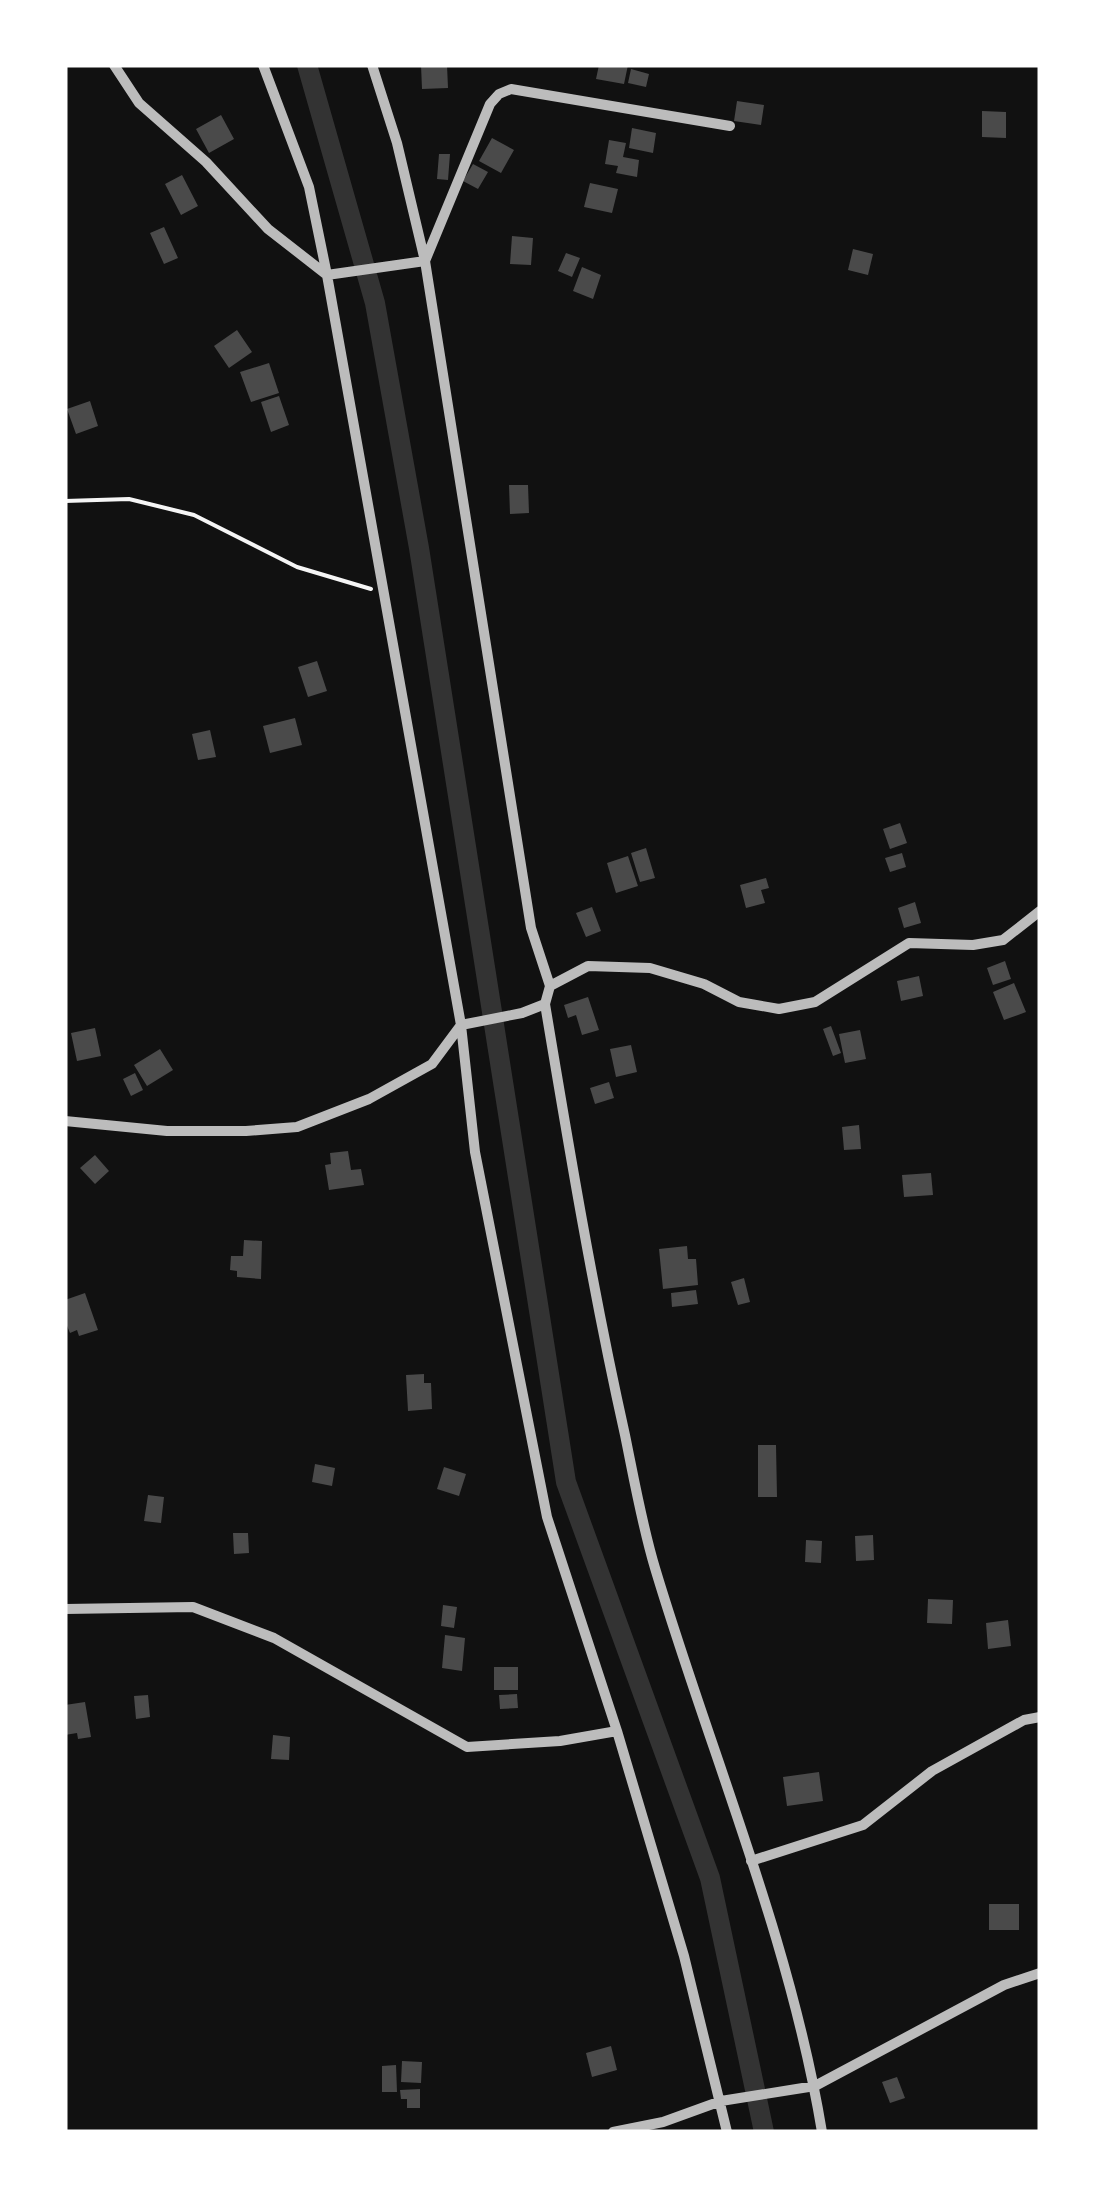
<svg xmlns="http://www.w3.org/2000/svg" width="1105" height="2197" font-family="'Public Sans',sans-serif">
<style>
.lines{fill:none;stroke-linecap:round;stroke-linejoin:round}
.canal{stroke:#333;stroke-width:20}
.building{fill:#4a4a4a}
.path{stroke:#f5f5f5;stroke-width:4}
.minor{stroke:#bcbcbc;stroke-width:10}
</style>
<rect width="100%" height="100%" fill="#111"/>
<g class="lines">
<path class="canal" d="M307,65l68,238 44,245 147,934 144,396 54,254"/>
</g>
<path class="building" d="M421,65h26l1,23 -26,1z
M599,65h29l-4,19 -28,-5z
M631,69l18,5 -3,13 -18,-4z
M737,101l27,4 -3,20 -27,-4z
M982,111l24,1v26l-24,-1z
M221,115l13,24 -25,14 -13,-24z
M632,128l24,5 -3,20 -24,-5z
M492,138l22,12 -13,23 -22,-12z
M609,140l17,3 -3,14 16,3 -2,17 -21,-4 2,-7 -13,-2z
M439,154h11l-2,26 -11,-1z
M473,164l15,8 -10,17 -15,-8z
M182,175l16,31 -17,9 -16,-31z
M590,183l28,6 -6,24 -28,-6z
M164,227l14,31 -14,6 -14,-31z
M512,236l21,2 -2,27 -21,-1z
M853,249l20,5 -5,21 -20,-5z
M566,253l14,5 -8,19 -14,-6z
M582,267l19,8 -8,24 -20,-8z
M237,330l15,22 -23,16 -15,-22z
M269,363l10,30 -28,9 -11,-30z
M279,396l10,29 -18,7 -10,-30z
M90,401l8,25 -22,8 -9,-25z
M509,485h19l1,28 -19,1z
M317,661l10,30 -19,6 -10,-30z
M295,718l7,27 -32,8 -7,-27z
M210,730l6,27 -18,3 -6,-26z
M900,823l7,20 -17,6 -7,-20z
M646,848l9,30 -15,4 -9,-29z
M902,853l4,14 -16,5 -5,-14z
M628,856l10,30 -22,7 -9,-30z
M766,878l3,10 -8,2 4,13 -19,5 -6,-23z
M915,902l6,21 -17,5 -6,-20z
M592,907l9,24 -15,6 -10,-24z
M1005,961l6,18 -18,6 -6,-17z
M919,976l4,20 -22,5 -4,-20z
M1014,983l12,29 -22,8 -11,-28z
M588,997l11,33 -17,5 -6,-20 -8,3 -4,-13z
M831,1026l10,27 -8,3 -10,-27z
M95,1028l6,28 -24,5 -6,-28z
M860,1030l6,29 -21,4 -6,-29z
M631,1045l6,27 -21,5 -6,-28z
M160,1049l13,21 -26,16 -13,-21z
M135,1073l8,17 -12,6 -8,-17z
M609,1082l5,16 -19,6 -5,-16z
M859,1125l2,24 -17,1 -2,-23z
M348,1151l3,19 10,-1 3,16 -35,5 -4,-25 6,-1 -1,-11z
M95,1155l14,16 -14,13 -15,-16z
M931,1173l2,22 -29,2 -2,-22z
M244,1240l18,1 -1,38 -24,-2v-6l-7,-1 1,-14h12z
M687,1246l1,13h8l2,26 -35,4 -4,-40z
M744,1278l6,24 -12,3 -7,-23z
M696,1290l2,14 -26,3 -1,-14z
M85,1293l13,37 -19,6 -2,-6 -7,3 -5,-12v-21z
M424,1374v9h7l1,26 -24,2 -2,-36z
M758,1445h18l1,52h-19z
M315,1464l20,4 -3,18 -20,-4z
M444,1467l22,7 -7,22 -22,-7z
M148,1495l16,2 -3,26 -17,-2z
M233,1533h15l1,20 -15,1z
M873,1535l1,25 -18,1 -1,-25z
M806,1540l16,1 -1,22 -16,-1z
M928,1599l25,1 -1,24 -25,-1z
M443,1605l14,2 -3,21 -13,-2z
M1008,1620l3,26 -23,3 -2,-26z
M445,1635l20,3 -3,33 -20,-3z
M494,1667h24v23h-24z
M517,1694l1,14 -18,1 -1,-14z
M148,1695l2,22 -14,2 -2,-23z
M85,1702l6,35 -13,2 -1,-6 -12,2v-30z
M273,1735l17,2 -1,23 -18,-1z
M819,1772l4,29 -36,5 -4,-29z
M989,1904h30v26h-30z
M611,2046l6,24 -25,7 -6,-24z
M402,2061l20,1 -1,21 -20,-1z
M396,2065l1,27h-15v-26z
M897,2077l8,21 -15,5 -8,-21z
M420,2089v19h-13v-9h-6l-1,-9z"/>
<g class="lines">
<path class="path" d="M65,501l64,-2 65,16 103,52 74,22"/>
<path class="minor" d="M114,65l25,38 67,59 62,67 59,46 98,-14 106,667 19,58 -5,18c24,144 48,288 80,431 9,44 17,90 30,133 56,187 135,370 167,564
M263,65l46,122 18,88 134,750 14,127 72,365 70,214 67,225 43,176
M372,65l25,78 28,118
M425,261l65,-157 9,-10 12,-5 219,37
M550,986l38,-20 62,2 54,16 35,18 40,7 36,-7 94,-59 64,2 30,-5 37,-29
M65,1121l102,10h79l51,-4 72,-28 63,-35 29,-39 61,-12 23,-9
M65,1609l128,-2 81,31 193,109 93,-6 57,-10
M751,1861l112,-36 69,-54 92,-51 16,-3
M613,2132l50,-10 58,-21 94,-15 189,-101 36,-12"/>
</g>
<rect width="1105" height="2197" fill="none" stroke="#ffffff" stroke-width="135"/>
</svg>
